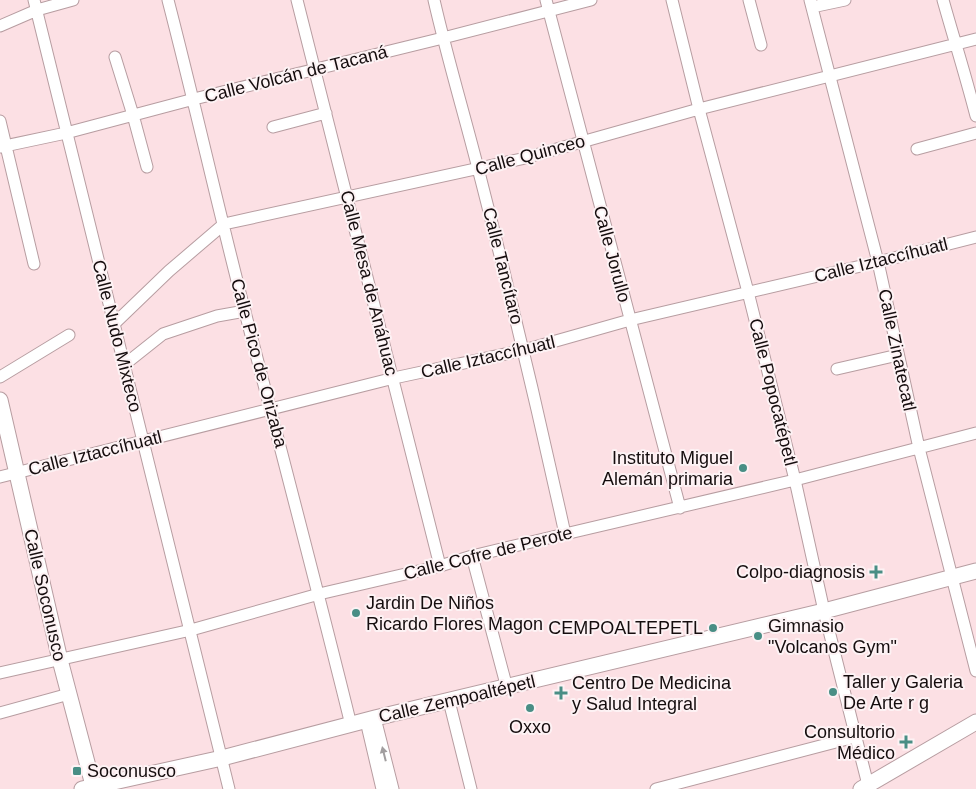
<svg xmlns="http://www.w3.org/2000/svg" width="976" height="789" font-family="Arial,sans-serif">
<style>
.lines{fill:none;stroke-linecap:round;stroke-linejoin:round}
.minor-casing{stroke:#b79da1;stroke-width:13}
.major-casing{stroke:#b79da1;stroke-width:17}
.minor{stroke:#fff;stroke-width:11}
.major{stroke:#fff;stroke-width:15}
.oneway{fill:#a19e9f}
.poi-dot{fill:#498e85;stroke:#fdf2f4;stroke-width:2}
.labels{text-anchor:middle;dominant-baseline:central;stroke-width:4;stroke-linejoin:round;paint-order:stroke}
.street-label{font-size:18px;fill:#150d0e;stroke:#fdf2f4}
.poi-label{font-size:18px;fill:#150d0e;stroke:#fdf2f4;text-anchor:start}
</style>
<rect width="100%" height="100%" fill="#fce0e4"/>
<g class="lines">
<defs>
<path id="minor" d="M34,0l195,789
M168,0c27,104 50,208 77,312 36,138 72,275 106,413
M297,0l143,566
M434,0c14,61 32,120 47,180 30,117 58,235 84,354
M546,0l134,508
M672,0l27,109 49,183 47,188 29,131 44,174
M749,0l12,45
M810,0l68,262 41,186 57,223
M943,0c11,39 23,77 33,116
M812,7l33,-7
M0,26l37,-16 36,-10
M115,57l18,58 14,52
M0,121l34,143
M273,127l53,-14
M0,147l66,-14 128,-34 249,-61 148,-38
M917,149l59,-16
M115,323l54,-52 55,-47 297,-65 178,-50 277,-70
M124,365l39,-31 54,-18 28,-5
M837,369l61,-14
M0,377l69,-42
M0,477l394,-99 130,-28 106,-30 248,-58 98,-25
M472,556l35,132
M0,673l191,-43 128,-36 121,-28 32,-10 93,-22 230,-54 181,-47
M449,701l22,88
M0,713l69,-19
M375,718l18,71
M366,721l16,68
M656,789l199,-52"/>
<path id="major" d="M0,400l60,260 34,129
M82,789l140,-31 153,-40 449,-107 152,-40
M861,789l115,-67"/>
</defs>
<use href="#minor" class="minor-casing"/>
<use href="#major" class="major-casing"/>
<use href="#minor" class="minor"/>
<use href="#major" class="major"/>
</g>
<defs><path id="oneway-solid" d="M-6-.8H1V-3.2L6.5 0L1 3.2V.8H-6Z" transform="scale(1.25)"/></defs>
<use class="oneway" href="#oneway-solid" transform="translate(384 754) rotate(-104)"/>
<g class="poi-dot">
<circle cx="743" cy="468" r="5"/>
<path d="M873.5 564.5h5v5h5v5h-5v5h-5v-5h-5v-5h5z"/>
<circle cx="356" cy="613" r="5"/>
<circle cx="713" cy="628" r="5"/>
<circle cx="758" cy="636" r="5"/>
<circle cx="833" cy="692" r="5"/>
<path d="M558.5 685.5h5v5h5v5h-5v5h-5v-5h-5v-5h5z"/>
<circle cx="530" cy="708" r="5"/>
<path d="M903.5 734.5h5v5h5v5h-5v5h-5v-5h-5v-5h5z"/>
<rect x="72" y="766" width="10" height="10" rx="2.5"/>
</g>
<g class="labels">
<g class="street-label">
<text transform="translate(296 74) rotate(-14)">Calle Volcán de Tacaná</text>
<text transform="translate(530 155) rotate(-15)">Calle Quinceo</text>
<text transform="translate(612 254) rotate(75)">Calle Jorullo</text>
<text transform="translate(881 260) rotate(-14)">Calle Iztaccíhuatl</text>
<text transform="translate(503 266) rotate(76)">Calle Tancítaro</text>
<text transform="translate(369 283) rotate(76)">Calle Mesa de Anáhuac</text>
<text transform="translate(117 336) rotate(76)">Calle Nudo Mixteco</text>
<text transform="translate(897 350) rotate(78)">Calle Zinatecatl</text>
<text transform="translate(488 357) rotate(-13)">Calle Iztaccíhuatl</text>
<text transform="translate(259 363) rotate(75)">Calle Pico de Orizaba</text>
<text transform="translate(773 392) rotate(76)">Calle Popocatépetl</text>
<text transform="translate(95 453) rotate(-14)">Calle Iztaccíhuatl</text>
<text transform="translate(488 553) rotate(-14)">Calle Cofre de Perote</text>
<text transform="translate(45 595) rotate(77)">Calle Soconusco</text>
<text transform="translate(457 699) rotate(-13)">Calle Zempoaltépetl</text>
</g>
<g class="poi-label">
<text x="733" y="458" text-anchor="end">Instituto Miguel<tspan x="733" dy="21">Alemán primaria</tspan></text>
<text x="865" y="572" text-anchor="end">Colpo-diagnosis</text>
<text x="366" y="603">Jardin De Niños<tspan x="366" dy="21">Ricardo Flores Magon</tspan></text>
<text x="768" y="626">Gimnasio<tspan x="768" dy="21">"Volcanos Gym"</tspan></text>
<text x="703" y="628" text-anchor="end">CEMPOALTEPETL</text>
<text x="843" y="682">Taller y Galeria<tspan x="843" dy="21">De Arte r g</tspan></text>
<text x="572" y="683">Centro De Medicina<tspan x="572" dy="21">y Salud Integral</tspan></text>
<text x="530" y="727" text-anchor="middle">Oxxo</text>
<text x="895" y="732" text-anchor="end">Consultorio<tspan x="895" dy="21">Médico</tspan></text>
<text x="87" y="771">Soconusco</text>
</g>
</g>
</svg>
